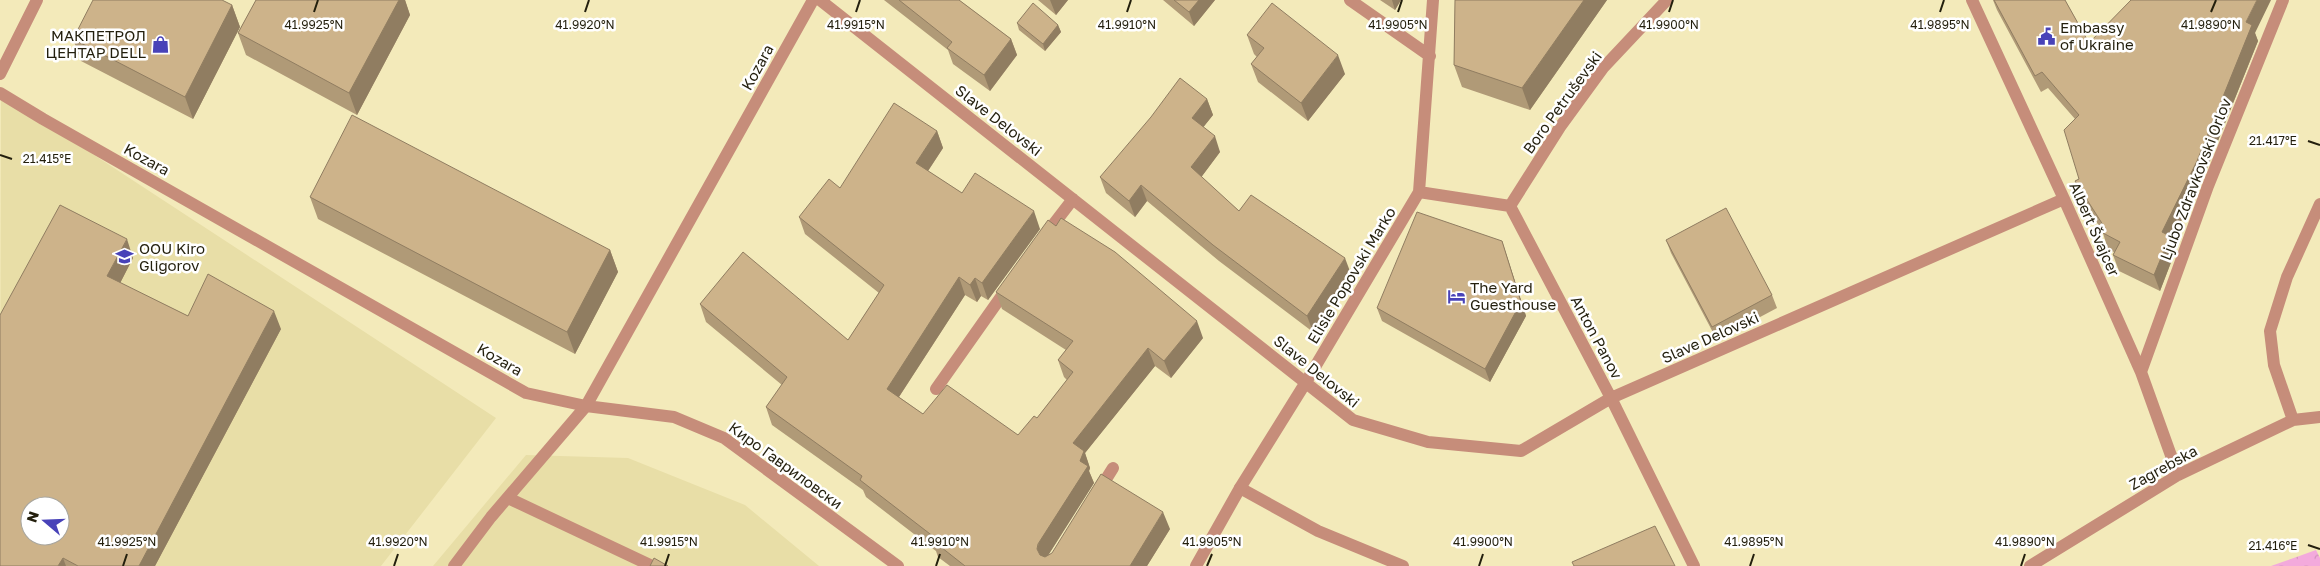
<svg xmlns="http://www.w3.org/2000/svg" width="2320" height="566" font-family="'Golos Text',sans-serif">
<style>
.built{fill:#e8dea7;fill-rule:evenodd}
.forest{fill:url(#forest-crowns)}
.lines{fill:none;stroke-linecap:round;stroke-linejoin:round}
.service{stroke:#c68d7a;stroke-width:12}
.minor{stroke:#c68d7a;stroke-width:12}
.wall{fill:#b09a77}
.shaded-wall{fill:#907d61}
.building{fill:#cdb38a;stroke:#907d61;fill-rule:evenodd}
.ticks{fill:none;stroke:#231f0d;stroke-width:2}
.labels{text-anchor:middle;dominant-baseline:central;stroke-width:5;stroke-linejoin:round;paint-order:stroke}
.poi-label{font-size:15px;fill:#231f0d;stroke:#fff;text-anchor:start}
.street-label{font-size:15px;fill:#231f0d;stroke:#fff}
.ticks-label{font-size:12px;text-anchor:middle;fill:#231f0d;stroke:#fff;stroke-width:5;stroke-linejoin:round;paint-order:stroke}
</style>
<defs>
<pattern id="forest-crowns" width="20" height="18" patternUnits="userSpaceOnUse" patternTransform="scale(1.25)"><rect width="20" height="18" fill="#f3aadc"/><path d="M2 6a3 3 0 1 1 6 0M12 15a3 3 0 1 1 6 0" fill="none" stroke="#d092bc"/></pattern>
</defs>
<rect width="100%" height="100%" fill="#f3eaba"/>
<path class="built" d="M1,94l495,324 -115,148h-381zM30,506h30v30h-30z
M526,455l102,3 117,47 74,61h-386z"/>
<path class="forest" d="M2316,550l4,8v8h-49z"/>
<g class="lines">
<path class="service" d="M1240,488l78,43 85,35
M1098,492l15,-24
M508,498l144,68
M454,566l37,-49 95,-111"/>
<path class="minor" d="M820,0l533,420 75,22 93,9 90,-53 453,-199
M1350,0l80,56
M1972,0l92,199 77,173 37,103
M0,74l37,-74
M0,93l43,26 483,274 60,13 88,11 50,21 174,128
M1419,192l91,14 101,192 83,168
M1510,206l50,-79 43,-59 64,-68
M1043,238l30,-39
M2141,372l67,-186 75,-186
M936,389l72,-102
M586,406l227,-406
M2293,420l-19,-55 -4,-34 17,-54 33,-73
M1196,566l44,-78 66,-106 113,-190 14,-192
M2030,566l148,-91 115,-55 27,-3"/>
</g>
<path class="wall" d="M256,0h149l5,15 -53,100 -111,-60 -8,-22z
M884,0h75l52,39 6,16 -27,36 -37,-27 -5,-14z
M1038,0h30l-12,15z
M1163,0h52l-21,26z
M1380,0h21l-6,10z
M1455,0h152l-77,110 -68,-23 -8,-22z
M1993,0h72l24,43 166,-10 3,8 -55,137 -32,63 4,11 -15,39 -41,-20 -6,-16 1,-3 -6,-2 -5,-17v-1l-22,-34 -6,-17 4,-2 -4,-60 -27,-31 -7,4 -44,-82z
M232,5l8,22 -47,92 -112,-58 -8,-22z
M1017,23l41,2 3,7 -16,19 -26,-21z
M1247,35l98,39 -37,47 -50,-39 -7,-18 6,-7 -3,-3z
M1207,99l6,16 -10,12 17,25 -19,25 38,34 112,63 -38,58 -94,-71 -72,-60 -12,16 -29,-24 -6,-16z
M937,131l6,17 -15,23 34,22 78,36 -52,71 -7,-4 -4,6 -12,-7 -66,102 24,17 95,21 19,-17 30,-38 -3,-3 -6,-17 8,-10 -64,-41 -6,-17 207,46 -32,40 -16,-12 -70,87 5,15 -1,3 5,12 -46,72 122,-26 -23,37h-197l-12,-9 -2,-6 -70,-54 -3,-7 -91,-65 -6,-18 16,-22 -76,-63 -6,-18 148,36 31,-47 -74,-59 -6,-17z
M310,197l300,53 8,22 -43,82 -257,-135z
M1666,240l106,55 5,13 -60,32 -46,-87z
M1502,241l24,75 -36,66 -108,-61 -5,-13z
M133,258l-13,25 68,33 93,13 -126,237h-155v-251z"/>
<path class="shaded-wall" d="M399,0h6l5,15 -53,100 -8,-22z
M1050,0h18l-12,15z
M1199,0h16l-21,26 -5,-14z
M1392,0h9l-6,10z
M1584,0h23l-77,110 -8,-22z
M2257,0h14l-16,33 3,8 -55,137 -32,63 4,11 -15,39 -6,-16 8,-43 84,-210z
M232,5l8,22 -47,92 -8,-22z
M1058,25l3,7 -16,19 -2,-7z
M1011,39l6,16 -27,36 -6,-16z
M1338,55l7,19 -37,47 -7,-18z
M1207,99l6,16 -15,19 -6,-16z
M937,131l6,17 -21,32 -6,-17z
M1215,136l5,16 -23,31 -6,-16z
M1141,185l6,16 -12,16 -6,-16z
M1034,211l6,18 -52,71 -6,-17z
M127,239l6,19 -19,37 -7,-19z
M1502,241l24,75 -36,66 -5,-13z
M610,250l8,22 -43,82 -8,-22z
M1345,258l6,16 -38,58 -6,-16z
M959,277l6,18 -72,111 -6,-17z
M975,278l6,18 -4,6 -7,-17z
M274,311l7,18 -126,237h-16z
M1197,321l6,17 -32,40 -7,-17z
M1148,348l7,18 -70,87 5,15 -1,3 5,12 -50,79 -7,-13 36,-106z
M1163,512l7,17 -23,37h-17z
M63,558l3,8h-8z"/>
<path class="building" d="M93,0h129l10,5 -47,92 -112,-58z
M256,0h143l-50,93 -111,-60z
M899,0h60l52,39 -27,36 -37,-27 5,-6z
M1174,0h25l-10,12z
M1455,0h129l-62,88 -68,-23z
M1994,0h71l24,43 42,-43h126l-11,22 6,3 -55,136 -35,71 8,4 -16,39 -41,-20 7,-13 -17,-9 2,-5 -30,-47 4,-2 -15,-49 15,-15 -37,-43 -7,4z
M1033,3l25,22 -15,19 -26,-21z
M1272,3l66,52 -37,48 -50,-39 13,-16 -17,-13z
M1180,78l27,21 -15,19 23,18 -24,31 48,44 12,-16 94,63 -38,58 -94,-71 -72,-60 -12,16 -29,-24 51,-60z
M894,103l43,28 -21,32 46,30 13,-20 59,38 -52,72 -7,-5 -5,7 -11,-8 -72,112 36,25 24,-29 71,50 16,-19 3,2 36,-46 -15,-12 15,-19 -77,-49 52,-72 8,6 5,-8 54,34 82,69 -33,40 -16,-13 -75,95 11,8 -4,10 8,5 -50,78 -1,5 3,6 5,2 7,-4 49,-79 62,38 -33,54h-165l-33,-26 2,-3 -74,-57 2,-4 -96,-69 21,-30 -87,-73 43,-52 105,88 36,-55 -85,-68 30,-38 11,9z
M352,115l258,135 -43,82 -257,-135z
M60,205l67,34 -20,37 81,40 20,-42 66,37 -135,255h-61l-15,-8 -5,8h-58v-251zM30,506h30v30h-30z
M1726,208l46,87 -60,32 -46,-87z
M1417,212l85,29 19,61 -36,67 -108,-61z
M1655,526l20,40h-101l-2,-4z
M654,558l14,8h-18z"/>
<path class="ticks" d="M314,12l4,-12M585,12l4,-12M856,12l4,-12M1127,12l4,-12M1398,12l4,-12M1669,12l4,-12M1940,12l4,-12M2211,12l5,-12M2308,141l12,4M0,155l12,4M2308,545l12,4M123,566l4,-12M394,566l4,-12M665,566l4,-12M936,566l4,-12M1207,566l5,-12M1479,566l4,-12M1750,566l4,-12M2021,566l4,-12"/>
<defs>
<symbol id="civic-bare" viewBox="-9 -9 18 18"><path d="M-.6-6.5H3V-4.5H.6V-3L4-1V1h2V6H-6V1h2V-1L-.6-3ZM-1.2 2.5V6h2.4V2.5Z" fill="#4842b8" stroke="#fff" stroke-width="2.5" paint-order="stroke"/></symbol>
<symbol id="shop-bare" viewBox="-9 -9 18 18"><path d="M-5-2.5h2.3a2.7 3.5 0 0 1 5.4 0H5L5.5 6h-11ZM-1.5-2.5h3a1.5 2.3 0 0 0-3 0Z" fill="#4842b8" stroke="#fff" stroke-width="2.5" paint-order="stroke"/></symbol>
<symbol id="school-bare" viewBox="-9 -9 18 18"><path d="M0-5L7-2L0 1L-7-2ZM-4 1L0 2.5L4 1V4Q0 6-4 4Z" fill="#4842b8" stroke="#fff" stroke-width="2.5" paint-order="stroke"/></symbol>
<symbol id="hotel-bare" viewBox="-9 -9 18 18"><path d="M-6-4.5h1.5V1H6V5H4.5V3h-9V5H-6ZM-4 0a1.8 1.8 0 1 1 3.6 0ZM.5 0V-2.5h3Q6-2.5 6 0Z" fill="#4842b8" stroke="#fff" stroke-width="2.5" paint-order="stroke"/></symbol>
</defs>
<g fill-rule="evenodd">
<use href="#civic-bare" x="2034" y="24" width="25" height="25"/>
<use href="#shop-bare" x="148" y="32" width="25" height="25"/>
<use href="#school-bare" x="112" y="244" width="25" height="25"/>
<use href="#hotel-bare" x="1444" y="284" width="25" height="25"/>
</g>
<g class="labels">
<g class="poi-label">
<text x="2060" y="27">Embassy<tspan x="2060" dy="17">of Ukraine</tspan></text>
<text x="146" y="35" text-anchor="end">МАКПЕТРОЛ<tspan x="146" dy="17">ЦЕНТАР DELL</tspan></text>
<text x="139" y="248">OOU Kiro<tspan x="139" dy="17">Gligorov</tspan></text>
<text x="1470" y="287">The Yard<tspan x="1470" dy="17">Guesthouse</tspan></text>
</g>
<g class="street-label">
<text transform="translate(757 67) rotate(-61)">Kozara</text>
<text transform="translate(1562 102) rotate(-54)">Boro Petruševski</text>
<text transform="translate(999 120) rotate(38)">Slave Delovski</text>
<text transform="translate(147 159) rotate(29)">Kozara</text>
<text transform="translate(2195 179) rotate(-69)">Ljubo Zdravkovski Orlov</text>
<text transform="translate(2095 229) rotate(66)">Albert Švajcer</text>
<text transform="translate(1351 275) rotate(-59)">Elisie Popovski Marko</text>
<text transform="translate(1597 337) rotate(62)">Anton Panov</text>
<text transform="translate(1710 337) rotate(-24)">Slave Delovski</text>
<text transform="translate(500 359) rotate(30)">Kozara</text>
<text transform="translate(1317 371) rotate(39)">Slave Delovski</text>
<text transform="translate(786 465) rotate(36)">Киро Гавриловски</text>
<text transform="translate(2163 467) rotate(-29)">Zagrebska</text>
</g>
</g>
<g class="ticks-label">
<text x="314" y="29">41.9925°N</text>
<text x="585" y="29">41.9920°N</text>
<text x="856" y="29">41.9915°N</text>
<text x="1127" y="29">41.9910°N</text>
<text x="1398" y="29">41.9905°N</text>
<text x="1669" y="29">41.9900°N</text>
<text x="1940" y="29">41.9895°N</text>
<text x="2211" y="29">41.9890°N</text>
<text x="2273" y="145">21.417°E</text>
<text x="47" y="163">21.415°E</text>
<text x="127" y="546">41.9925°N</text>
<text x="398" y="546">41.9920°N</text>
<text x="669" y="546">41.9915°N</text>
<text x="940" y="546">41.9910°N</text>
<text x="1212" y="546">41.9905°N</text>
<text x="1483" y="546">41.9900°N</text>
<text x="1754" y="546">41.9895°N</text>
<text x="2025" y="546">41.9890°N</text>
<text x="2273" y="550">21.416°E</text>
</g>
<g transform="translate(45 521) rotate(289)"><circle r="24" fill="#ffffff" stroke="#a7a59e"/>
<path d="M0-4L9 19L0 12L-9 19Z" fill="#4842b8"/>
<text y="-8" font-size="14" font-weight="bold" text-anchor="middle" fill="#231f0d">N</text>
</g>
</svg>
